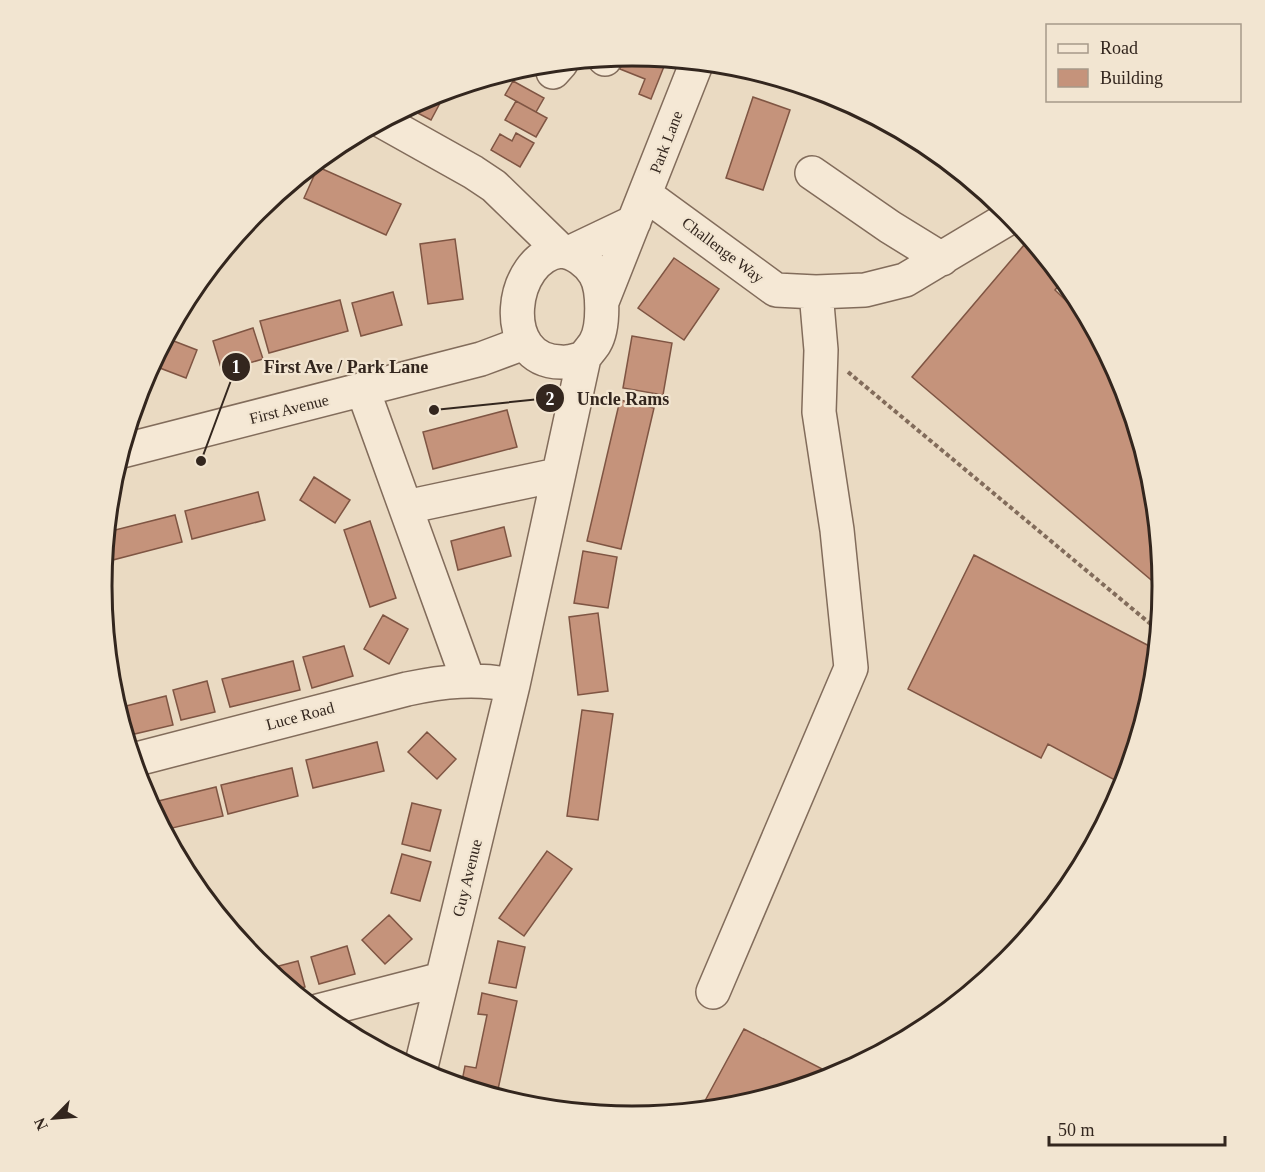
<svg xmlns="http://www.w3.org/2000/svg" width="1265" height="1172" font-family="'Times New Roman',serif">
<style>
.building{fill:#c5937b;stroke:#7f5543;stroke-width:1.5}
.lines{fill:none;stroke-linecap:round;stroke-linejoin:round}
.minor-casing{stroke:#826c5b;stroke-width:36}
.path{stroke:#826c5b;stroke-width:4;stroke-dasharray:4.5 3;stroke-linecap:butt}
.minor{stroke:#f5e8d5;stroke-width:33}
.labels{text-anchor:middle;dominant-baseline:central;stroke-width:4.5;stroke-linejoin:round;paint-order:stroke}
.street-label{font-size:16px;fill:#33261e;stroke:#f2e5d1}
.rim{fill:none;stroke:#33261e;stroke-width:3}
.leader{fill:none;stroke:#33261e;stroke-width:2}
.callout-dot{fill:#33261e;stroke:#f2e5d1;stroke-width:2}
.mark-label{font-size:18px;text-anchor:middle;font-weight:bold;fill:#fff}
.callout-label{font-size:18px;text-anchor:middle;font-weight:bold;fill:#33261e;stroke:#f2e5d1;stroke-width:4.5;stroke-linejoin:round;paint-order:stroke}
</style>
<rect width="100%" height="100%" fill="#eadac2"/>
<path class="building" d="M625,56l42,3 -16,40 -12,-5 6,-15 -25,-10z
M513,81l31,17 -8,14 -31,-17z
M447,90l-16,30 -23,-12 22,-12z
M753,97l37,13 -27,80 -37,-12z
M516,101l31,17 -11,19 -31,-17z
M516,133l18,10 -14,24 -29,-17 9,-16 12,7z
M318,167l83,37 -15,31 -82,-37z
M302,174l-12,21 -7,-5z
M1030,238l34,41 -9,11 38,37 30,56 30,100 10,107 -251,-213z
M455,239l8,60 -35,5 -8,-60z
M674,258l45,31 -35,51 -46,-32z
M393,292l9,33 -41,11 -9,-33z
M340,300l8,31 -79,22 -9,-32z
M253,328l10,31 -41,12 -9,-30z
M632,336l40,7 -9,52 -40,-7z
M166,338l31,12 -11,28 -34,-13z
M620,400l34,8 -33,141 -34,-8z
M507,410l10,37 -84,22 -10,-37z
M314,477l36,23 -15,23 -35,-23z
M258,492l7,28 -73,19 -7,-28z
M175,515l7,27 -73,19 -3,-13 1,-16z
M370,521l26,77 -26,9 -26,-77z
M504,527l7,29 -53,14 -7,-29z
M583,551l34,6 -9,51 -34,-5z
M974,555l183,95 -4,40 -29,95 -76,-41 -7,14 -133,-69z
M598,613l10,78 -30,4 -9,-78z
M383,615l25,14 -19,35 -25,-15z
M344,646l9,30 -41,12 -9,-31z
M293,661l7,29 -70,17 -8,-28z
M207,681l8,31 -34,8 -8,-30z
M166,696l7,29 -47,11 -8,-28z
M582,710l31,4 -15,106 -31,-4z
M427,732l29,27 -19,20 -29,-27z
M377,742l7,29 -71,17 -7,-28z
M292,768l6,28 -70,18 -7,-29z
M216,787l7,29 -59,14 -14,-27z
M412,803l29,7 -11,41 -28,-7z
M547,851l25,18 -48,67 -25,-18z
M402,854l29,8 -11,39 -29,-8z
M389,915l23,24 -27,25 -23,-24z
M498,941l27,6 -9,41 -27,-5z
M347,946l8,28 -36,10 -8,-27z
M298,961l7,26 -12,3 -26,-21z
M482,993l35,8 -20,93 -36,-8 4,-20 11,2 11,-53 -9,-1z
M744,1029l92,47 -100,30 -36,4z"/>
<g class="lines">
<defs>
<path id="minor" d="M604,58l1,1
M553,72l8,-9
M382,121l91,51 21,14 67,65
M812,173l78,54 52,32
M646,195l130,95 40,2 49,-2 40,-10 107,-64
M561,251c13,1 27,11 34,23 9,15 9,54 0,69 -3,5 -8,10 -11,15 -8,2 -16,5 -23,4 -65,-1 -51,-106 0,-111z
M571,252l63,-30
M602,302c32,-80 64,-160 95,-240
M363,390l105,290
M122,451l359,-92 43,-16
M406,507l151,-32
M133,760l274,-71c38,-8 68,-11 106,-4
M713,992l138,-324 -14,-138 -18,-118 2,-62 -5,-58
M318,1011l124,-32
M420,1071l93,-386 71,-327"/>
</defs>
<use href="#minor" class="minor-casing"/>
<path class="path" d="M848,372l311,259"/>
<use href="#minor" class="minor"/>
</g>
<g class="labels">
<g class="street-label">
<text transform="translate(666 142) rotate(-69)">Park Lane</text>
<text transform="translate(723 250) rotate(37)">Challenge Way</text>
<text transform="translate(289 409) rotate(-14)">First Avenue</text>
<text transform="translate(300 716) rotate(-15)">Luce Road</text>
<text transform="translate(467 878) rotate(-76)">Guy Avenue</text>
</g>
</g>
<path d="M0 0H1265V1172H0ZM112 586a520 520 0 1 1 1040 0a520 520 0 1 1-1040 0Z" fill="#f2e5d1" fill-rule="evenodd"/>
<path class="rim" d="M112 586a520 520 0 1 1 1040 0a520 520 0 1 1-1040 0Z"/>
<path class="leader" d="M201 461L236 367M434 410L550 398"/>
<g class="callout-dot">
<circle cx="201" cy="461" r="6"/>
<circle cx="434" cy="410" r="6"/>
<circle cx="236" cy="367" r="15"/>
<circle cx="550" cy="398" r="15"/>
</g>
<g class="mark-label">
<text x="236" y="373">1</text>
<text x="550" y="405">2</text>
</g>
<g class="callout-label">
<text x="346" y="373">First Ave / Park Lane</text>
<text x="623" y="405">Uncle Rams</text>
</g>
<rect x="1046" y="24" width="195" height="78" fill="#f2e5d1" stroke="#a69989" stroke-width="1.5"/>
<rect x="1058" y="44" width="30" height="9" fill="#f5e8d5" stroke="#a69989" stroke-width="1.5"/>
<text x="1100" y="54" font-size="18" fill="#33261e">Road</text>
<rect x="1058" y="69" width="30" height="18" fill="#c5937b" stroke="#a69989" stroke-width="1.5"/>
<text x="1100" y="84" font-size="18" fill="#33261e">Building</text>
<g transform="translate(54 1118) rotate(245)" stroke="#f2e5d1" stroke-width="4.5" paint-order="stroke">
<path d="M0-4.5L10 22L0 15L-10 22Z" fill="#33261e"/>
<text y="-9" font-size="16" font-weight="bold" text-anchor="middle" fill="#33261e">N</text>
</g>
<path d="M1049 1136v9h176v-9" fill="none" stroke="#33261e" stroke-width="3"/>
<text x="1058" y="1136" font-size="18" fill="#33261e" stroke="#f2e5d1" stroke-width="4.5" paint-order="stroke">50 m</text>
</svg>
